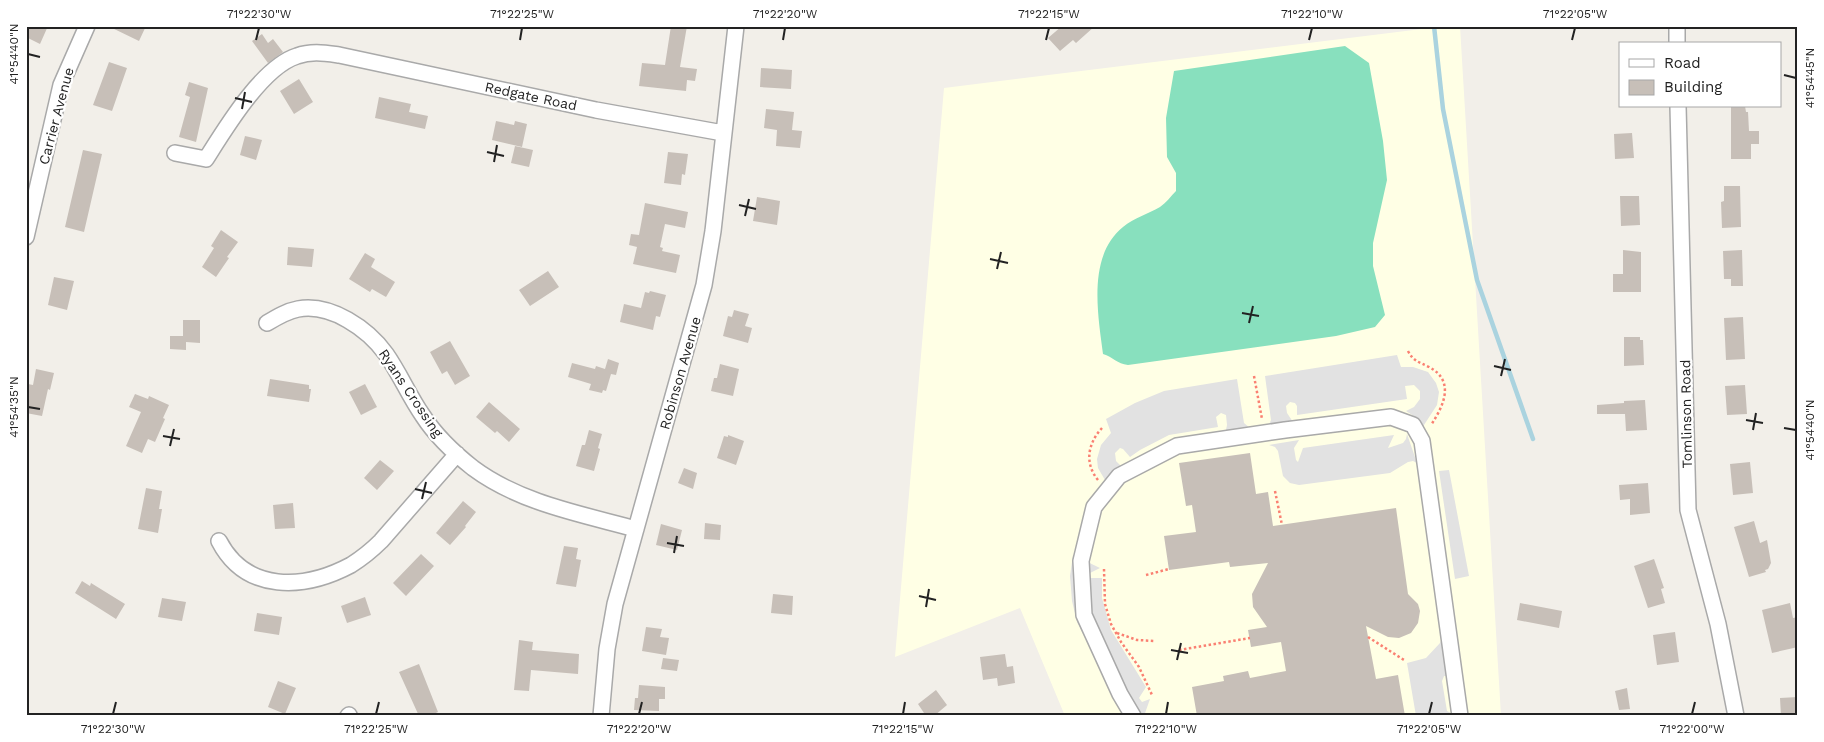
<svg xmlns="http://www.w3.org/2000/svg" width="1824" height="742" font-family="'Work Sans',sans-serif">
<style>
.education{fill:#ffffe5}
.pitch{fill:#88e0be}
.parking{fill:#e2e2e2}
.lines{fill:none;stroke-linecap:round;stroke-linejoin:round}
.stream{stroke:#aad3df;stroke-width:4.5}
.building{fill:#c7bfb8}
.minor-casing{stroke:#a9a9a9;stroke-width:18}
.path{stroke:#fa8072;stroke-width:2.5;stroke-dasharray:2.5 2.5;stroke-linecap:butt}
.minor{stroke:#fff;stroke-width:15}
.ticks{fill:none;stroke:#222;stroke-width:2}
.labels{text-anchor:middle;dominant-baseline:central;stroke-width:4.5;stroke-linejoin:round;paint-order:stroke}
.street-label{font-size:14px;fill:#222;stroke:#fff}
.neatline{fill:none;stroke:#222;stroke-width:2}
.ticks-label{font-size:12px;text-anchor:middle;fill:#222}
</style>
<rect width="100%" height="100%" fill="#f2efe9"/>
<path class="education" d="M1446,26h14l41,690h-436l-45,-108 -125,49 49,-569z"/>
<path class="pitch" d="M1345,46l24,17 14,78 4,39 -14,63v23l12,49 -10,12 -39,9 -208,29c-11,-1 -15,-8 -25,-11 -5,-39 -16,-98 20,-127 11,-9 25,-13 37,-20 6,-4 11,-11 16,-16v-18l-9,-16 -1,-39 8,-47z"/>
<path class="parking" d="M1397,355l4,12h12l15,5 8,11 3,9 -2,13 -13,20v5l-7,-12 -11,-7 8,-4 6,-8v-8l-6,-6 -9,1 2,13 -110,16v-9l-2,-3 -5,-1 -4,4 1,7 6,9 -25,5 3,-7 -6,-44z
M1237,379l7,44 6,5 -28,5 4,-3 1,-5 -1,-10 -5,-2 -5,4 2,10 -49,8 -29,15 -10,7 -7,-8 -3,-1 -5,5 1,8 5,5 5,1 -21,16v-3l-7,-12 -1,-9 4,-14 10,-12 -5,-14 29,-16 29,-12z
M1407,434l10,29 -4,-2 -5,1 -18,11 -91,12 -9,-2 -7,-7 -5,-25 -3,-4 -6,-2 30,-5 -5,8 2,12 2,2 5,-14 91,-13 -6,13 15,-5 3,-4z
M1449,470l20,106 -14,3 -16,-108z
M1073,555l27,13 -12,6v3l3,1h11v20l9,32 35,57 -7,11 3,4 8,-3 -6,17h-19l-48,-94 -5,-21 -2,-25z
M1444,633l5,43h-5l-2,5 5,30 10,5h-41l-9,-53 19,-5 14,-15z"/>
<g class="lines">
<path class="stream" d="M1434,26l9,83 34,171 56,159"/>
</g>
<path class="building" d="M26,26h22l-8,18 -14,-7z
M108,26h38l-7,15z
M671,26h16l-7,41 17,2 -2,12 -8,-1 -1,11 -47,-5 3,-23 23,2z
M1062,26h33l-19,17 -3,-3 -13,11 -12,-13z
M262,34l6,9 5,-4 10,13 -15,11 -16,-22z
M109,62l18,6 -15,43 -19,-6z
M761,68l31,2 -1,19 -31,-2z
M299,79l14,23 -19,12 -14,-23z
M189,82l19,6 -12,54 -17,-5 11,-40 -5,-2z
M379,97l32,7 -2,8 19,4 -3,13 -50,-11z
M1731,106h14l1,6h2l1,19h10v13h-8v15h-20z
M766,109l28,3 -2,18 10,1 -2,17 -24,-2 1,-16 -13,-2z
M496,121l18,4 1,-4 12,3 -5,23 -30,-7z
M1632,133l2,25 -19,1 -1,-25z
M245,136l17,4 -6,20 -16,-5z
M515,146l18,4 -4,17 -18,-4z
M83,150l19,4 -18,78 -19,-5z
M668,152l20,2 -3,21 -3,-1 -1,11 -17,-2z
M1724,186h16l1,41 -19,1 -1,-26 3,-1z
M1620,196h19l1,29 -19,1z
M757,197l23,4 -3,24 -24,-4z
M645,203l43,9 -3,16 -20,-4 -5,23 3,1 -1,3 18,4 -4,18 -43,-9 4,-17 -8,-2 2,-11 8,1z
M221,230l17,12 -11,15 2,1 -13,19 -14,-10 12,-19 -3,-2z
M288,247l26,2 -2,18 -25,-2z
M1623,250l18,2v40h-28v-18h10z
M1742,250l1,36h-12v-7h-7l-1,-28z
M365,253l10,6 -4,8 24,15 -9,15 -14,-8 -2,3 -21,-13z
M548,271l11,16 -29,19 -11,-16z
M54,277l20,4 -7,29 -19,-5z
M650,291l16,4 -6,22 -4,-1 -3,14 -33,-8 4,-18 17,4 4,-16 4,1z
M734,310l15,4 -4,12 7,2 -4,15 -25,-7 5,-20 4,1z
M1743,317l2,42 -19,1 -2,-42z
M183,320h17v23l-14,-1v8l-16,-1v-13h13z
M1624,337h16v3h3l1,25 -20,1z
M450,341l20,35 -15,9 -8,-14 -5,3 -12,-22z
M608,359l11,4 -3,12 -5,-1 -5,17 -3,-1 -1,3 -13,-3 2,-6 -23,-7 4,-14 23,6 1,-3 9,3z
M720,364l19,5 -6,27 -22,-5 3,-13h3z
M36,369l18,4 -4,17 -2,-1 -6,27 -16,-3v-21l2,-8 5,1z
M270,379l39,6v4h2l-2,13 -42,-6z
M365,384l12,23 -16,8 -12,-23z
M1745,385l2,29 -20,1 -2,-29z
M135,394l13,5 1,-3 20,9 -6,13 2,1 -10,23 -7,-3 -6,14 -16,-7 15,-34 -12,-5z
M1645,400l2,30 -21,1 -1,-17h-28v-9l27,-2v-2z
M489,402l31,27 -11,13 -12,-11 -2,2 -19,-16z
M589,430l13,4 -4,14 2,1 -6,22 -18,-5 6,-21h3z
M728,435l16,6 -8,24 -19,-7 7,-22 4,1z
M1250,453l6,41 12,-2 5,34 123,-18 12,86 10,10 2,7 -2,12 -7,10 -12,5 -11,-1 -22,-11 10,53 22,-4 7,41h-208l-5,-29 32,-6 -1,-5 25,-5 2,7 36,-7 -5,-29 -30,5 -3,-17 19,-3 -14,-20 -1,-13 16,-31 -38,4 -1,-5 -60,8 -5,-34 32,-4 -4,-27 -6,1 -7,-43z
M380,460l14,11 -17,19 -13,-12z
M1750,462l3,31 -20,2 -3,-31z
M684,468l13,5 -4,16 -15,-6z
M1648,483l2,30 -20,2v-16l-10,1 -1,-15z
M146,488l16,3 -3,18h3l-4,24 -20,-4z
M463,501l13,11 -11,14 1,1 -16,18 -14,-12z
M293,503l2,25 -20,1 -2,-24z
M1754,521l6,22 7,-3 4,23 -3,6 -3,1 1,2 -17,5 -15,-50z
M705,523l16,2 -1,15 -16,-1z
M661,524l21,6 -5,20 -21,-5z
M564,546l14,2 -2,11 5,1 -5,27 -20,-3z
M421,554l13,12 -28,30 -13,-13z
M1654,559l10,29 -3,1 4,14 -17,5 -14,-42z
M82,581l8,5 1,-3 34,21 -9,15 -41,-26z
M773,594l20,2 -1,19 -21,-2z
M365,597l6,18 -24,8 -6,-17z
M162,598l24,4 -4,19 -24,-4z
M1520,603l42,8 -3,17 -42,-8z
M1790,603l3,15 5,-1v30l-26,6 -10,-43z
M257,613l25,4 -3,18 -25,-4z
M646,627l16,2 -2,8 9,1 -3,17 -24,-4z
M1675,632l4,30 -22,3 -4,-30z
M519,640l14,2 -1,8 47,4 -1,20 -47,-4 -2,21 -15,-1z
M1005,654l2,13 6,-1 2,17 -17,3 -1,-8 -14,2 -3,-23z
M663,658l16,2 -2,11 -16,-2z
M419,664l19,48 -9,4h-10l-20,-44z
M278,681l18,7 -11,26 -17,-7z
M639,685l26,2v12h-6v12l-25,-1 1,-12h3z
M1627,688l3,21 -11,1 -4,-19z
M936,690l11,15 -13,11h-8l-8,-12z
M1798,697v19h-17l-1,-18z"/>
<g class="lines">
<defs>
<path id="minor" d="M1677,26v18
M1678,106l10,404 30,114 18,92
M175,153l31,6c19,-30 56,-92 91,-103 14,-5 27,-3 42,-1l257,55 127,23
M26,237l35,-152 26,-59
M267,323c10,-6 20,-12 31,-14 33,-6 70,20 88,45 14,20 23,42 37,62 13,20 31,37 50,52 47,35 108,46 163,61
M219,541c27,52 85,49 132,24 11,-7 21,-15 30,-24l76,-87
M348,716l1,-1
M601,716l6,-67 8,-45 89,-319 9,-54 23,-205
M1133,716l-13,-22 -36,-79 -3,-54 13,-54 25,-31 58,-30 108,-16 106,-13 22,8 9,16 38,275"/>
</defs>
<use href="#minor" class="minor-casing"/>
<path class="path" d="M1408,351c5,10 11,11 21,16 27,14 14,40 2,58
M1254,376l8,43
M1098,480c-14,-17 -10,-37 4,-52
M1275,491l7,34
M1104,569l1,35 6,20 10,18 18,25 13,28
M1146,575l23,-6
M1117,633l20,7 17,1
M1368,637l36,23
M1179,650l71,-12"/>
<use href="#minor" class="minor"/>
</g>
<path class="ticks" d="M256,40l3,-12M520,40l2,-12M783,40l2,-12M1046,40l3,-12M1309,40l3,-12M1572,40l3,-12M28,54l12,3M1784,75l12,3M235,98l17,4M242,109l3,-17M487,152l17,4M494,162l3,-17M739,205l17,4M745,216l4,-17M990,259l18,4M997,269l4,-17M1242,313l17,3M1249,323l4,-17M1494,366l17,4M1501,376l4,-17M28,407l12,2M1746,420l17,3M1784,428l12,2M1753,430l3,-17M163,436l17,3M170,446l4,-17M415,489l17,4M422,499l4,-17M667,543l17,3M674,553l3,-17M919,596l17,4M926,607l3,-18M1171,650l17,3M1177,660l4,-17M113,714l3,-12M376,714l3,-12M639,714l3,-12M903,714l2,-12M1166,714l2,-12M1429,714l3,-12M1692,714l3,-12"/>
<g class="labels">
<g class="street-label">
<text transform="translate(531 96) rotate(12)">Redgate Road</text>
<text transform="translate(56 116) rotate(-75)">Carrier Avenue</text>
<text transform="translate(680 373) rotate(-74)">Robinson Avenue</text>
<text transform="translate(411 393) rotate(56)">Ryans Crossing</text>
<text transform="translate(1686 414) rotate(-91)">Tomlinson Road</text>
</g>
</g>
<rect width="1824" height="742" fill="none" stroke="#ffffff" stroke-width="55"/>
<rect x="1619" y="42" width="162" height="65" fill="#ffffff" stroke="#a7a7a7"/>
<rect x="1629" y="59" width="25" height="8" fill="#ffffff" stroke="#a7a7a7"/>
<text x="1664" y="68" font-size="15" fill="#222222">Road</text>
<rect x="1629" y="80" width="25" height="15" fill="#c7bfb8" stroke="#a7a7a7"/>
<text x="1664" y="92" font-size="15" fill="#222222">Building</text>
<rect x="28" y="28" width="1768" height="686" class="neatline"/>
<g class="ticks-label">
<text x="259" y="18">71°22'30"W</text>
<text x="522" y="18">71°22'25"W</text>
<text x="785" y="18">71°22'20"W</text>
<text x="1049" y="18">71°22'15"W</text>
<text x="1312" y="18">71°22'10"W</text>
<text x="1575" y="18">71°22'05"W</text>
<text transform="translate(14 54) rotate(-90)" y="4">41°54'40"N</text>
<text transform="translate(1810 78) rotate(-90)" y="4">41°54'45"N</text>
<text transform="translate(14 407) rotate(-90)" y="4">41°54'35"N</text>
<text transform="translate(1810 430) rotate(-90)" y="4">41°54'40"N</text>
<text x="113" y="733">71°22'30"W</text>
<text x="376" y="733">71°22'25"W</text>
<text x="639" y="733">71°22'20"W</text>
<text x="903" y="733">71°22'15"W</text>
<text x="1166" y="733">71°22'10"W</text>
<text x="1429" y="733">71°22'05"W</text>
<text x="1692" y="733">71°22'00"W</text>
</g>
</svg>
